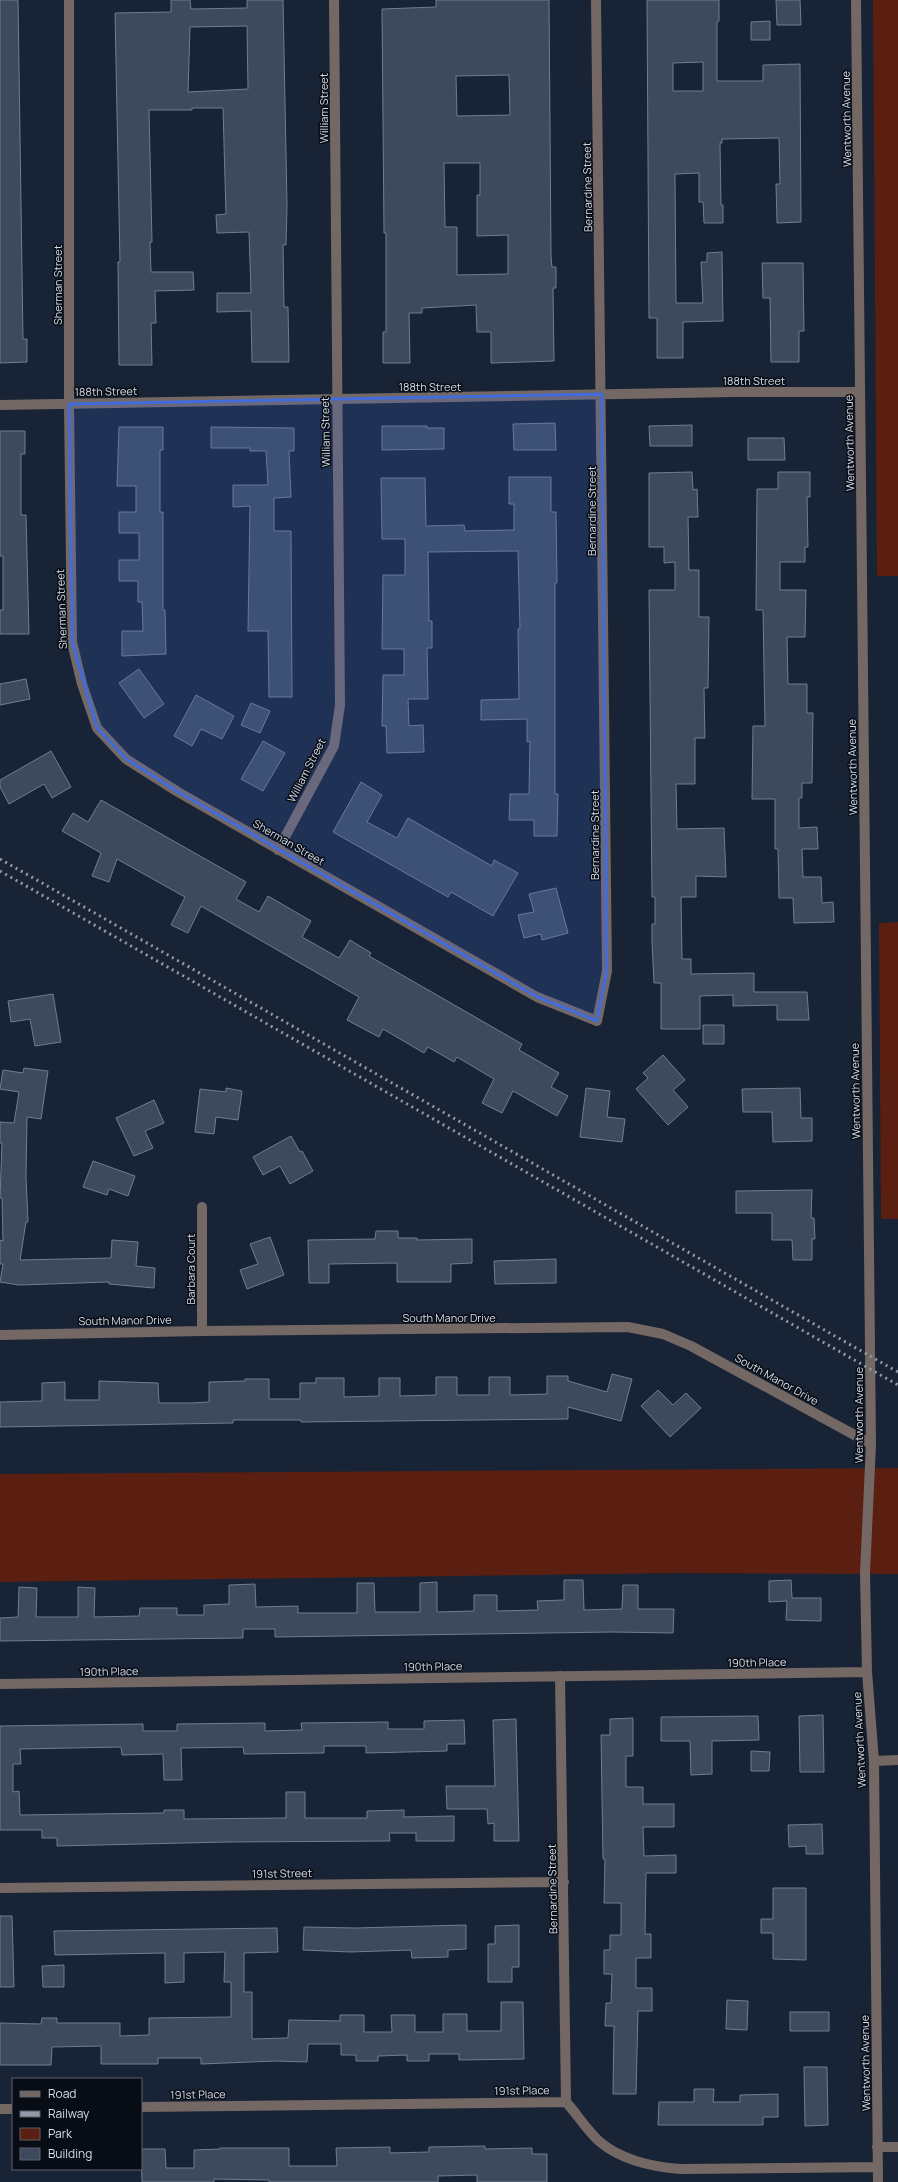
<svg xmlns="http://www.w3.org/2000/svg" width="898" height="2182" font-family="Manrope,sans-serif">
<style>
.green{fill:#5b1f11}
.building{fill:#3d4a5d;stroke:#6f7d92;fill-rule:evenodd}
.lines{fill:none;stroke-linecap:round;stroke-linejoin:round}
.minor{stroke:#746865;stroke-width:10}
.rail{stroke:#919aa8;stroke-width:3;stroke-dasharray:2 4;stroke-linecap:butt}
.marked{fill:#426bdc;fill-opacity:0.2;stroke:#426bdc;stroke-width:3;stroke-linejoin:round}
.labels{text-anchor:middle;dominant-baseline:central;stroke-width:3;stroke-linejoin:round;paint-order:stroke}
.street-label{font-size:11px;fill:#d6deea;stroke:#080d15}
</style>
<rect width="100%" height="100%" fill="#182435"/>
<path class="green" d="M873,0h25v576h-21z
M898,922v297h-17l-2,-296z
M898,1468v106l-218,-1 -680,9v-108z"/>
<path class="building" d="M0,0h18l5,339h4v23l-27,1z
M171,0h19l1,9 56,-1v-8h36l4,205 -1,40h-3l1,62h4l1,55h-37l-1,-51 -34,1v-19h34l-2,-61 -32,1 -1,-18 10,-1 -3,-106h-31v2h-43l3,132h-2l1,30h42l1,18 -39,1 1,32h-5l1,42h-33l-1,-103h2l-5,-249 56,-1zM247,26l1,63 -60,3 2,-65z
M436,0h113l2,256 1,11h4v21h-3l1,73 -63,2v-31h-14l-1,-27 -54,3v5h-13l1,50h-27v-31h3v-99h-2l-2,-224 54,-2zM509,75l1,40 -53,1 -1,-40zM444,163h36v32h-3v41l31,-1v39l-51,1v-48h-12z
M647,0h72v21l-2,1v59h46v-16l37,-1 1,158 -24,1 -1,-39h4l-1,-46 -57,1v4h-2l1,62h2v18h-19l-1,-21h-4v-29l-24,1 1,129h27l-2,-41h6v-9l15,-1 1,69 -40,1v36h-26v-40h-8zM703,62v29h-30v-28z
M776,0h24l1,25h-24z
M770,21v19h-19v-18z
M762,263h41l1,68h-5v31h-28l-1,-64h-7z
M555,423l1,27h-42l-1,-26z
M692,425v21h-42l-1,-20z
M382,426h45v2h17v21l-62,1z
M119,427h44v23h-3v62h3v98h2l1,44 -44,2v-25h21l-1,-29h-4v-21h-19v-21h20v-27h-20v-21h17v-26h-19z
M211,427l83,1v23h-5l2,46 -17,1v33h17l1,166h-23l-1,-66h-20l2,-125 -17,1v-22h35l-2,-34h-16v-3h-39z
M0,431h25v23h-4v61h5l3,119h-29v-24h3v-54h-3z
M748,438h36l1,22h-37z
M692,472l1,18 4,-1 1,28h-10l1,53h10v47h10l-1,71h-4l1,50h-10v46h-19l1,45 47,-1 2,49 -30,-1v21h-15l1,62h9v15l63,-1v19h53l2,28h-32v-15l-44,1v-11l-33,1v33h-39v-46h-7l-2,-41v-18h3v-27h-3l-3,-307h26v-28l-11,1v-16h-15v-74z
M778,472h32v25h-3l1,50h-3v15h-25v28h26l-1,47h-18l1,47h19v29h6l-1,70h-10v15h-3v30l18,-1 1,22h-16l1,28h18l1,26 11,-1 1,20 -40,1 -1,-25h-14l-1,-49h-3v-50h-23l1,-73h12l-2,-116h-7l1,-121h21z
M509,477h42v35h5l1,71h-2v211h3l-1,42h-23v-16h-25l1,-26h19l1,-53 -3,1v-23l-46,1v-20l38,-1 -1,-70h2l-2,-78 -90,1 1,69h3v27h-5l1,51h-20l1,27 14,-1 1,27 -37,1 -1,-27h-4l1,-51h21v-26h-22l1,-74h22v-36h-23l-1,-61h44l1,48 38,-1 1,6 49,-1v-26h-5z
M139,669l25,35 -20,14 -25,-35z
M26,679l4,20 -30,6v-21z
M196,695l38,21 -12,23 -21,-10 -9,17 -18,-10z
M251,703l19,8 -10,22 -19,-8z
M263,741l22,12 -22,38 -22,-12z
M51,751l20,36 -19,11 -8,-14 -35,20 -9,-17v-7z
M361,782l21,13 -15,27 30,16 11,-20 84,48 2,-6 24,13 -25,43 -42,-24 -3,5 -115,-65z
M101,800l145,82 -10,17 23,13 9,-16 43,25 -9,16 37,21 11,-18 21,13 -2,3 153,88 -3,6 40,23 -8,14 17,9 -11,20 -44,-25 -11,22 -20,-10 12,-24 -37,-22 -3,5 -26,-15 -4,6 -41,-24 -4,8 -32,-17 12,-23 -158,-91 -13,27 -17,-8 14,-28 -68,-38 -8,23 -17,-6 9,-23 -39,-22 11,-18 15,9z
M556,888l12,45 -26,7 -1,-6 -17,4 -6,-23 16,-3 -5,-18z
M53,994l8,48 -26,4 -5,-27 -19,3 -3,-21z
M703,1025h21v19h-21z
M663,1055l22,25 -12,10 15,17 -20,18 -32,-36 12,-11 -5,-5z
M24,1068l24,3 -7,48 -14,-2 -1,60 2,45h-2l-6,38 91,-2 1,-18 26,2 -2,24 19,2 -1,20 -45,-4v-2l-90,3 -19,-3 3,-18h-3v-24l3,1 -1,-43h-2l2,-55h-2v-21l14,1 5,-31 -19,-3 3,-19 20,3z
M226,1088l16,3 -4,29 -22,-3 -2,17 -19,-2 5,-43 26,3z
M586,1088l24,3 -3,26 18,2 -3,23 -42,-5z
M800,1088l1,30h11v23l-39,1 -1,-30h-29l-1,-23z
M154,1100l10,23 -19,8 8,17 -19,8 -18,-38z
M291,1136l9,16 2,-1 11,20 -23,13 -10,-18 -17,9 -10,-18z
M93,1161l42,15 -7,20 -19,-7 -2,6 -24,-8z
M812,1190l-1,28h3l1,21h-3v21h-19l-1,-20h-20v-27h-36v-22z
M376,1231h22v7h19v2l55,-1v24l-21,1v18h-54v-19l-68,1v19h-20l-1,-43 67,-1z
M270,1237l14,38 -37,14 -7,-19 18,-6 -8,-20z
M556,1259v24l-61,1 -1,-23z
M612,1374l20,5 -11,42 -53,-14v12l-267,3v-2h-68v3l-233,4v-25l42,-1v-18l23,-1v18h34v-19l59,2 1,20h32l18,-1v-20l36,-1v-2h24v20h31v-16h16v-5h28v19l35,-1v-18h21v18l36,-1v-18h21v18h32v-18h21v18l37,-1v-18h21v5l39,11z
M658,1390l15,15 13,-12 15,15 -31,29 -29,-31z
M564,1580h19l1,30 38,-1 1,-24h15v24h36l-1,24 -60,-1 -338,5v-8h-32v9l-243,3v-23l18,-1 1,-30 18,1 -1,29h42v-30l17,1 -1,29 45,-1 1,-8h37v7h27v-10l25,-1v-19l26,-1 1,23 42,-1v7h59v-30h17l1,29h45v-29l17,-1v30l37,-1v-16h23v16l41,-1 -1,-9 27,-1z
M791,1580l1,18h29v23l-35,-1 1,-19 -18,1v-21z
M823,1715l1,57h-24l-1,-56z
M758,1716l1,24 -47,1v33l-21,1 -1,-34h-29v-24z
M633,1718v38h-7v31h17v17h31v23h-31l1,29 32,-1v18h-30l-1,61h6v24h-15v30h16v23h-14l-2,83h-23l1,-68h-9l1,-23h5l1,-29h-8v-24h6v-15h11v-32h-17l1,-44h-2l-2,-124h9v-16z
M516,1719l3,122h-25v-18l-6,1 -1,-15h-40l-1,-23h49l-2,-66z
M464,1720l1,24h-18v7l-81,2v-7h-42v7l-80,1 -1,-7 -62,1 1,32h-18l-1,-26 -41,1 -1,-8 -101,2 1,15h-8v28l6,-1 1,24 144,-2v-3h20v9l102,-1v-26h19v26h62v-7l37,-1v7l50,-1v25h-38v-8h-27l1,8 -164,1 -169,4v-8h-15v-8h-42v-104l143,-2v7h34v-7l88,-1v8l37,-1 -1,-7 87,-1v7h36v-8z
M751,1751l19,1 -1,19h-18z
M822,1824l1,30h-17v-8l-17,1 -1,-22z
M773,1888h33v72l-33,-1v-26h-12v-14h12z
M0,1916h12l2,71h-14z
M466,1925v24l-18,1v7l-36,1 -1,-8 -61,2 -47,-2 1,-23 52,1z
M519,1925v42h-7v15h-24v-38h7v-18z
M277,1928l1,24 -34,1v39h8v47l36,-1 1,-18 51,1v-6h24v17h28l-1,-17h24v17h28v-18h24v17h34v-29h22l1,57 -65,1v-6h-30v7h-22v-6l-29,1v5h-22v-6h-15v-11h-33l-1,18 -31,-1 -75,3v-6h-43v6h-57v-18l-49,1 -1,18h-51v-42l41,1 1,-6h15v5h63v13l29,-1v-17l82,-1v-35h-7l1,-30 -41,1v29l-19,1v-30l-110,2 -1,-24z
M64,1965v22h-21l-1,-21z
M727,2000l21,1 -1,29 -21,-1z
M790,2012h39v19h-39z
M804,2067h23l1,58 -23,1z
M694,2089h20l-1,13h27v-7l38,-1v23h-15v8h-105l1,-23h35z
M485,2146v3l47,-1v6h15v28h-70v-7l-39,1v6h-169v-2l-55,-1v3h-72l-1,-33h24l1,19h28v-18l26,-1v-1h69v18h48l-1,-18 54,-1v6l39,-1v-5z"/>
<g class="lines">
<path class="minor" d="M69,0v404l3,238 10,42 15,44 29,31 52,33 359,205 60,24 10,-50 -11,-971
M856,0l15,1444 -6,129 2,99 7,89 4,421
M0,405l734,-13h126
M278,850l56,-104 6,-41 -6,-705
M202,1331v-124
M0,1335l202,-4 426,-4 35,7 28,12 180,98
M560,1676l6,426
M0,1684l867,-12
M874,1761l24,-1
M0,1888l564,-6
M141,2107l425,-5c11,12 22,30 34,40 23,19 52,25 81,27l197,-2
M0,2109h13
M877,2147h21"/>
<path class="rail" d="M0,859l898,513
M0,871l898,514"/>
</g>
<path class="marked" d="M602,394l5,577 -10,50 -60,-24 -359,-205 -52,-33 -29,-31 -25,-86 -3,-238z"/>
<g class="labels">
<g class="street-label">
<text transform="translate(323 108) rotate(-90)">William Street</text>
<text transform="translate(846 119) rotate(-91)">Wentworth Avenue</text>
<text transform="translate(587 187) rotate(-91)">Bernardine Street</text>
<text transform="translate(57 285) rotate(-90)">Sherman Street</text>
<text x="754" y="380">188th Street</text>
<text x="430" y="386">188th Street</text>
<text transform="translate(106 391) rotate(-1)">188th Street</text>
<text transform="translate(325 432) rotate(-91)">William Street</text>
<text transform="translate(849 443) rotate(-91)">Wentworth Avenue</text>
<text transform="translate(591 511) rotate(-90)">Bernardine Street</text>
<text transform="translate(61 609) rotate(-92)">Sherman Street</text>
<text transform="translate(852 767) rotate(-91)">Wentworth Avenue</text>
<text transform="translate(306 770) rotate(-63)">William Street</text>
<text transform="translate(594 835) rotate(-90)">Bernardine Street</text>
<text transform="translate(289 842) rotate(30)">Sherman Street</text>
<text transform="translate(855 1091) rotate(-91)">Wentworth Avenue</text>
<text transform="translate(190 1269) rotate(-90)">Barbara Court</text>
<text x="449" y="1317">South Manor Drive</text>
<text transform="translate(125 1320) rotate(-1)">South Manor Drive</text>
<text transform="translate(777 1379) rotate(29)">South Manor Drive</text>
<text transform="translate(858 1415) rotate(-90)">Wentworth Avenue</text>
<text transform="translate(757 1662) rotate(-1)">190th Place</text>
<text transform="translate(433 1666) rotate(-1)">190th Place</text>
<text transform="translate(109 1671) rotate(-1)">190th Place</text>
<text transform="translate(859 1740) rotate(-93)">Wentworth Avenue</text>
<text transform="translate(282 1873) rotate(-1)">191st Street</text>
<text transform="translate(552 1889) rotate(-91)">Bernardine Street</text>
<text transform="translate(865 2063) rotate(-91)">Wentworth Avenue</text>
<text transform="translate(522 2090) rotate(-1)">191st Place</text>
<text transform="translate(198 2094) rotate(-1)">191st Place</text>
</g>
</g>
<rect x="12" y="2078" width="130" height="92" fill="#080d15" stroke="#5a616a"/>
<rect x="20" y="2091" width="20" height="6" fill="#746865" stroke="#5a616a"/>
<text x="48" y="2098" font-size="12" fill="#d6deea">Road</text>
<rect x="20" y="2111" width="20" height="6" fill="#919aa8" stroke="#5a616a"/>
<text x="48" y="2118" font-size="12" fill="#d6deea">Railway</text>
<rect x="20" y="2128" width="20" height="12" fill="#5b1f11" stroke="#5a616a"/>
<text x="48" y="2138" font-size="12" fill="#d6deea">Park</text>
<rect x="20" y="2148" width="20" height="12" fill="#3d4a5d" stroke="#5a616a"/>
<text x="48" y="2158" font-size="12" fill="#d6deea">Building</text>
</svg>
